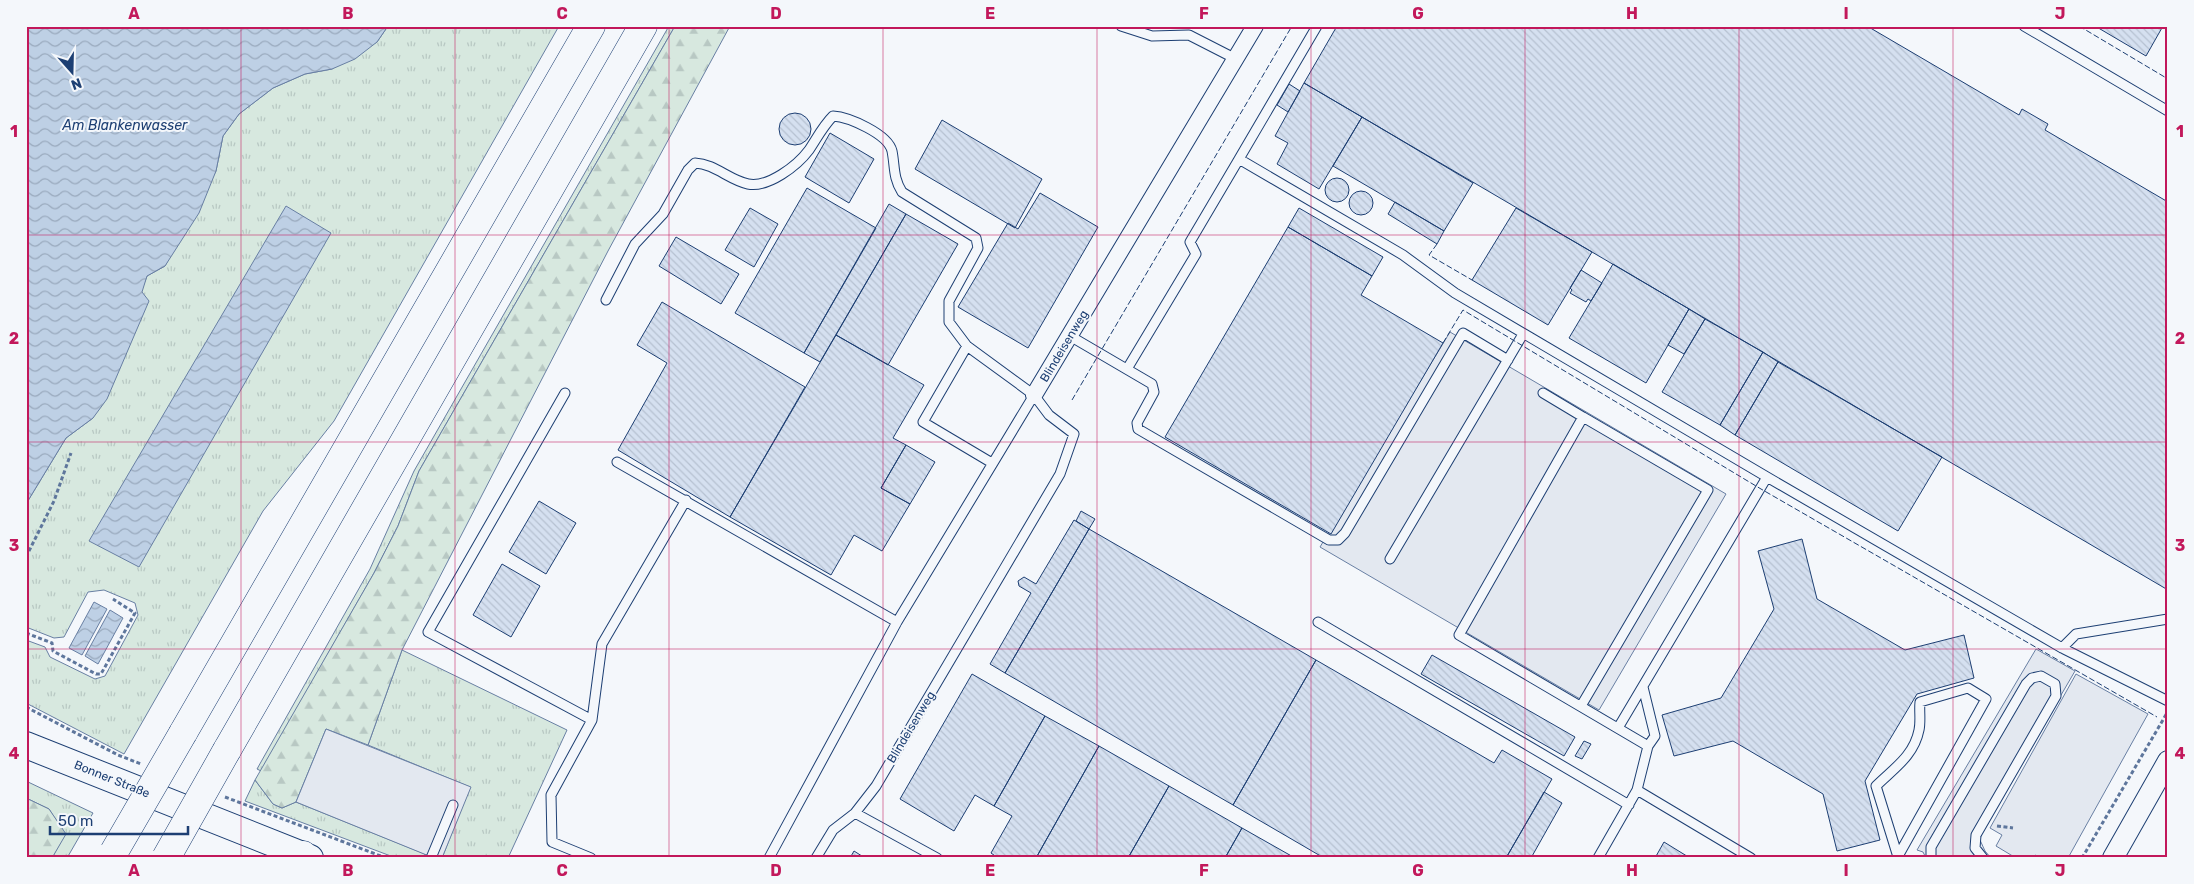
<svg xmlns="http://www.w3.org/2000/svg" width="2194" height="884" font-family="Rubik,sans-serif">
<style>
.grass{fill:url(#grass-tufts);stroke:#687fa3}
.forest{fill:url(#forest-firs);stroke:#687fa3}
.parking{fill:#e3e8f0;stroke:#687fa3}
.water{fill:url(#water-waves);stroke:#687fa3}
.building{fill:url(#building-back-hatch);stroke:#1d3f73}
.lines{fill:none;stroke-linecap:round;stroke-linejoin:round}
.service-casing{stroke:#1d3f73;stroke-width:11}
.minor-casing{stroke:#1d3f73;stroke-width:18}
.tertiary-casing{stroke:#1d3f73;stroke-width:22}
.primary-casing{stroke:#1d3f73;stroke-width:28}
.motorway-casing{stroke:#1d3f73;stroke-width:29}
.path{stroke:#5e769c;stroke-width:3;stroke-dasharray:4 2.5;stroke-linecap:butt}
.service{stroke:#f4f7fb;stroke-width:9}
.minor{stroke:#f4f7fb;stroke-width:16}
.tertiary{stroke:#f4f7fb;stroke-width:20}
.primary{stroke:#f4f7fb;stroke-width:26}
.motorway{stroke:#f4f7fb;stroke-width:28}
.motorway-bridge-casing{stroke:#1d3f73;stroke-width:29;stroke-linecap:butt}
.motorway-bridge{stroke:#f4f7fb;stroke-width:28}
.fence{stroke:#1d3f73;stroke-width:1;stroke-dasharray:6 2.5;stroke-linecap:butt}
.grid{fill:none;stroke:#c2185b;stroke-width:1;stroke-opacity:0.55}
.labels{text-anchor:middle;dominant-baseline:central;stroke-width:4;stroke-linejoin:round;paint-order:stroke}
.street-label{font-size:12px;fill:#1d3f73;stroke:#f4f7fb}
.water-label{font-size:14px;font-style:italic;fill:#1d3f73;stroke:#f4f7fb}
.neatline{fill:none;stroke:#c2185b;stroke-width:2}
.grid-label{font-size:16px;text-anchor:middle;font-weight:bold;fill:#c2185b}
</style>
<defs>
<pattern id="grass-tufts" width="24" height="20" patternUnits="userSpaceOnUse" patternTransform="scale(1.25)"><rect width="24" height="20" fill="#d7e8df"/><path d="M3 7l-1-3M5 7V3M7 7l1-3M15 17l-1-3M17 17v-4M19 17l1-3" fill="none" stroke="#b8c8c3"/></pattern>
<pattern id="forest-firs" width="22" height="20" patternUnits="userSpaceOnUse" patternTransform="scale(1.25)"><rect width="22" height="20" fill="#d7e8df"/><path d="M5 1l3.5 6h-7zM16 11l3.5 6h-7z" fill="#b8c8c3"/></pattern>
<pattern id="water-waves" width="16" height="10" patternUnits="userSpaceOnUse" patternTransform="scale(1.25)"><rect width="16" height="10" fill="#bed0e5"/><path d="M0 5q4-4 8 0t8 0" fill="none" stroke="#9aaabe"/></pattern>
<pattern id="building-back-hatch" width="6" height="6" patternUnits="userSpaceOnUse" patternTransform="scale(1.25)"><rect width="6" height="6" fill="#d5e0f0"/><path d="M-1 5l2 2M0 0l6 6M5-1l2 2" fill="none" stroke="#b6c1d1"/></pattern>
</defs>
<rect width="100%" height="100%" fill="#f4f7fb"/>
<path class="grass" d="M388,26h171l-225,395 -71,90 -139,243 -98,-51v-63l19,7 5,10 45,22 10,-3 33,-61 -3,-12 -31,-13 -16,2 -24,45 -10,1 -28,-11v-123l40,-66 27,-20 54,-142 18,-10 51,-95 7,-35 16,-22 34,-26 32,-14 27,-5 45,-27z
M669,26h6l-256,445 -21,55 -24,47 -113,198 -4,-2 113,-200 44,-98z
M402,650l165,80 -59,128h-66l28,-71 -102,-42z
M255,780l18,24 9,4 14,-6 129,52 -2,4h-27l-151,-57z
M26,781l67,32 -26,45h-15l13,-24 -16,-25 -23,-11z"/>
<path class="forest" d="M675,26h55l-122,225 -206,399 -34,95 -42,-16 -30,73 -14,6 -9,-4 -18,-24 119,-207 24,-47 21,-55z
M26,798l23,11 17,25 -14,24h-26z"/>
<path class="parking" d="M1450,332l276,162 -127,216 -279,-163z
M2036,649l39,22 -93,160 -2,9 5,11 6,7h-65l-3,-6 -6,-2z
M2076,674l72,40 -80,144h-27l-6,-3 -2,3h-17l-20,-12 6,-11 -12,-7z
M326,729l145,58 -29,71h-8l-138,-56z"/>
<path class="water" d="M26,26h362l-11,16 -22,17 -23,10 -27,5 -32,14 -34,26 -16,22 -7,35 -17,42 -34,53 -18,10 -5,16 7,9 -42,98 -14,19 -27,20 -40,66z
M286,206l45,27 -192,334 -50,-26z
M94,602l13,7 -25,46 -13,-7z
M110,610l13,8 -25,46 -13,-8z"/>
<path class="building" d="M1337,26h530l152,89 3,-6 26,15 -3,6 123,72v388l-864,-507z
M2095,26h68l-17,30z
M1304,83l58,34 -43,72 -42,-25 11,-21 -13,-7z
M1289,84l11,7 -12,21 -11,-7z
M779 129a16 16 0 1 1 32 0a16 16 0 1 1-32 0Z
M1362,117l111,66 -29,48 -111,-65z
M942,120l100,59 -27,49 -100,-59z
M830,133l44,26 -25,44 -44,-26z
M1325 190a12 12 0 1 1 24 0a12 12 0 1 1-24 0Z
M807,188l69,40 -72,125 -69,-40z
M1349 203a12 12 0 1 1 24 0a12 12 0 1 1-24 0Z
M1040,193l58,34 -70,121 -70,-41 50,-84 10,6z
M1395,202l49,29 -7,13 -49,-30z
M889,204l17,10 -86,148 -16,-9z
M750,208l28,16 -24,43 -29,-17z
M1299,208l84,49 -11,19 -84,-49z
M1516,208l76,44 -44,73 -76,-45z
M906,214l52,30 -70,121 -52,-30z
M1288,227l84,49 -11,19 82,48 -112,191 -166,-97z
M676,237l63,37 -18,30 -62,-38z
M1613,264l76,45 -43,74 -77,-45z
M1581,270l21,13 -11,18 -3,-2 -2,3 -16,-9 2,-3 -2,-2z
M662,302l143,85 -75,130 -112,-67 49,-87 -30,-18z
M1689,309l16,10 -21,35 -16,-9z
M1705,319l58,33 -43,73 -58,-33z
M836,335l88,50 -31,53 13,7 -25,43 29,16 -28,47 -28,-16 -23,40 -101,-58z
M1763,352l15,10 -43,73 -15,-10z
M1778,362l164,95 -44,74 -163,-96z
M906,445l29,17 -25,42 -29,-16z
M539,501l37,22 -30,51 -37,-22z
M1081,511l14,8 -6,10 -13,-8z
M1074,520l15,9 -84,144 -15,-9 41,-71 -12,-7 -1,-5 6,-4 12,7z
M1089,529l227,131 -83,145 -228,-132z
M1802,539l15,60 88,51 59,-15 10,43 -57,16 -52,87 15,59 -43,11 -14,-57 -90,-53 -59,15 -12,-41 59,-17 53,-89 -16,-58z
M502,564l38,22 -29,51 -38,-22z
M1432,655l143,82 -11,19 -143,-82z
M1316,660l178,103 8,-13 50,29 -46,79h-182l-91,-53z
M972,674l73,42 -51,90 -19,-11 -21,36 -54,-32z
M1045,716l54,30 -63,112h-38l-7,-5 21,-37 -18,-10z
M1584,741l7,3 -9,15 -7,-3z
M1099,746l70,40 -41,72h-92z
M1169,786l73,42 -17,30h-97z
M1544,792l18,11 -31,55h-25z
M1242,828l53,30h-70z
M1664,842l26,16h-35z
M854,851l11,7h-15z"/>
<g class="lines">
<defs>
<path id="service" d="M1121,26l31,10 37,-1 47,24
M1317,26l-78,133 164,96 52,38 312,184 295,171 106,53
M2024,26l144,85
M606,300l29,-56 28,-30 25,-44 7,-7c20,1 34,17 53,21 20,4 49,-18 61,-34 8,-12 14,-24 24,-34 16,1 55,18 59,35 3,15 1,27 10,41l74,46 2,10 -29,53v21l18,24 67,49 15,20 25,19 -14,40 -184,312 -21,27
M1070,336l82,48 2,8 -17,31 1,6 191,111h9l7,-7 118,-200 45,27
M967,346l-44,76 69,41
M1127,369l69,-115 -6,-12 49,-83
M565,393l-137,239 164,88
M1543,393l40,24
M617,462l280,160
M1390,559l133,-225
M1318,622l311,183
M2062,648l14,-14 92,-15
M1643,687l12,49 -7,10
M1581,706l127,-216 -125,-73 -124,218 189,111 -11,44 -39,68
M1618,728l149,-251
M1637,790l114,68
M431,858l22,-53
M591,858l-39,-16 -1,-47 41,-75 10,-76 84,-144
M769,858l128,-236 137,-227
M816,858l17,-28 22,-17 82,45
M1897,858l89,-159 -18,-11 -48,14c-1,9 1,19 -1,28 -5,26 -26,39 -43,56l22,71
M1931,858v-11l95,-163 6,-6 9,-2 14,8 1,12 -80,139 -1,13 8,10"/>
<path id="minor" d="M1034,395l221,-369"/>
<path id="tertiary" d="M2113,858l55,-97"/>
<path id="primary" d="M26,745l284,113"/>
<path id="motorway" d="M183,733l408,-707
M227,750l416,-724
M303,855l2,3"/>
</defs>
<use href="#service" class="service-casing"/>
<use href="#minor" class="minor-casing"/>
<use href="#tertiary" class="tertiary-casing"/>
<use href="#primary" class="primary-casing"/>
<use href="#motorway" class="motorway-casing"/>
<path class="path" d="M26,557l28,-56 17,-48
M26,633l26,10 1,8 43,23h5l34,-61 -22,-14
M26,707l92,48 23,9
M225,797l161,61
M1997,826l16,2
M2082,858l85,-145"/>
<use href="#service" class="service"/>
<use href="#minor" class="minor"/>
<use href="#tertiary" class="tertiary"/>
<use href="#primary" class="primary"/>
<use href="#motorway" class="motorway"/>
<defs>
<path id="motorway-bridge" d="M114,852l69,-119
M166,858l61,-108"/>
</defs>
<use href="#motorway-bridge" class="motorway-bridge-casing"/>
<use href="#motorway-bridge" class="motorway-bridge"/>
<path class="fence" d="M2079,26l89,53
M1437,244l-8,11 43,25
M1443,343l20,-33 298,179 396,228
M1072,400l220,-374"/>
</g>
<path class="grid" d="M241,26v832M455,26v832M669,26v832M883,26v832M1097,26v832M1311,26v832M1525,26v832M1739,26v832M1953,26v832M26,235h2142M26,442h2142M26,649h2142"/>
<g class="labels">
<g class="street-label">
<text transform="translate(1064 346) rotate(-59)">Blindeisenweg</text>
<text transform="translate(911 727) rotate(-59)">Blindeisenweg</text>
<text transform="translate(112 779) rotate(22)">Bonner Straße</text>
</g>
<g class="water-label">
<text x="125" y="125">Am Blankenwasser</text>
</g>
</g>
<rect width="2194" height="884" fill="none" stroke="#f4f7fb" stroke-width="55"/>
<g transform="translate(72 72) rotate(160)" stroke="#f4f7fb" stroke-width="4" paint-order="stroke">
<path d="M0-4L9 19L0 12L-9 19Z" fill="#1d3f73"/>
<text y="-8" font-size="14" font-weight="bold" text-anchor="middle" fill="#1d3f73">N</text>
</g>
<path d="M50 826v8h138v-8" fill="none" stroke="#1d3f73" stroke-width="2.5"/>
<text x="58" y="826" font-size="15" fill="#1d3f73" stroke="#f4f7fb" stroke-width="4" paint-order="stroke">50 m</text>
<rect x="28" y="28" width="2138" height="828" class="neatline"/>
<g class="grid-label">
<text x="134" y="19">A</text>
<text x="348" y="19">B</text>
<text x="562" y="19">C</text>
<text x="776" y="19">D</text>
<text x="990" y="19">E</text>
<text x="1204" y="19">F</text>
<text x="1418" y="19">G</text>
<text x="1632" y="19">H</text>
<text x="1846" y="19">I</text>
<text x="2060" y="19">J</text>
<text x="14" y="137">1</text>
<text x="2180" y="137">1</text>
<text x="14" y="344">2</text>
<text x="2180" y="344">2</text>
<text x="14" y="551">3</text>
<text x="2180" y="551">3</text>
<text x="14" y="759">4</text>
<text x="2180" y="759">4</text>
<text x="134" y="876">A</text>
<text x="348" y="876">B</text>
<text x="562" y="876">C</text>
<text x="776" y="876">D</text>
<text x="990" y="876">E</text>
<text x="1204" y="876">F</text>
<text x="1418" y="876">G</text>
<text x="1632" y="876">H</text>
<text x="1846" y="876">I</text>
<text x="2060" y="876">J</text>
</g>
</svg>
